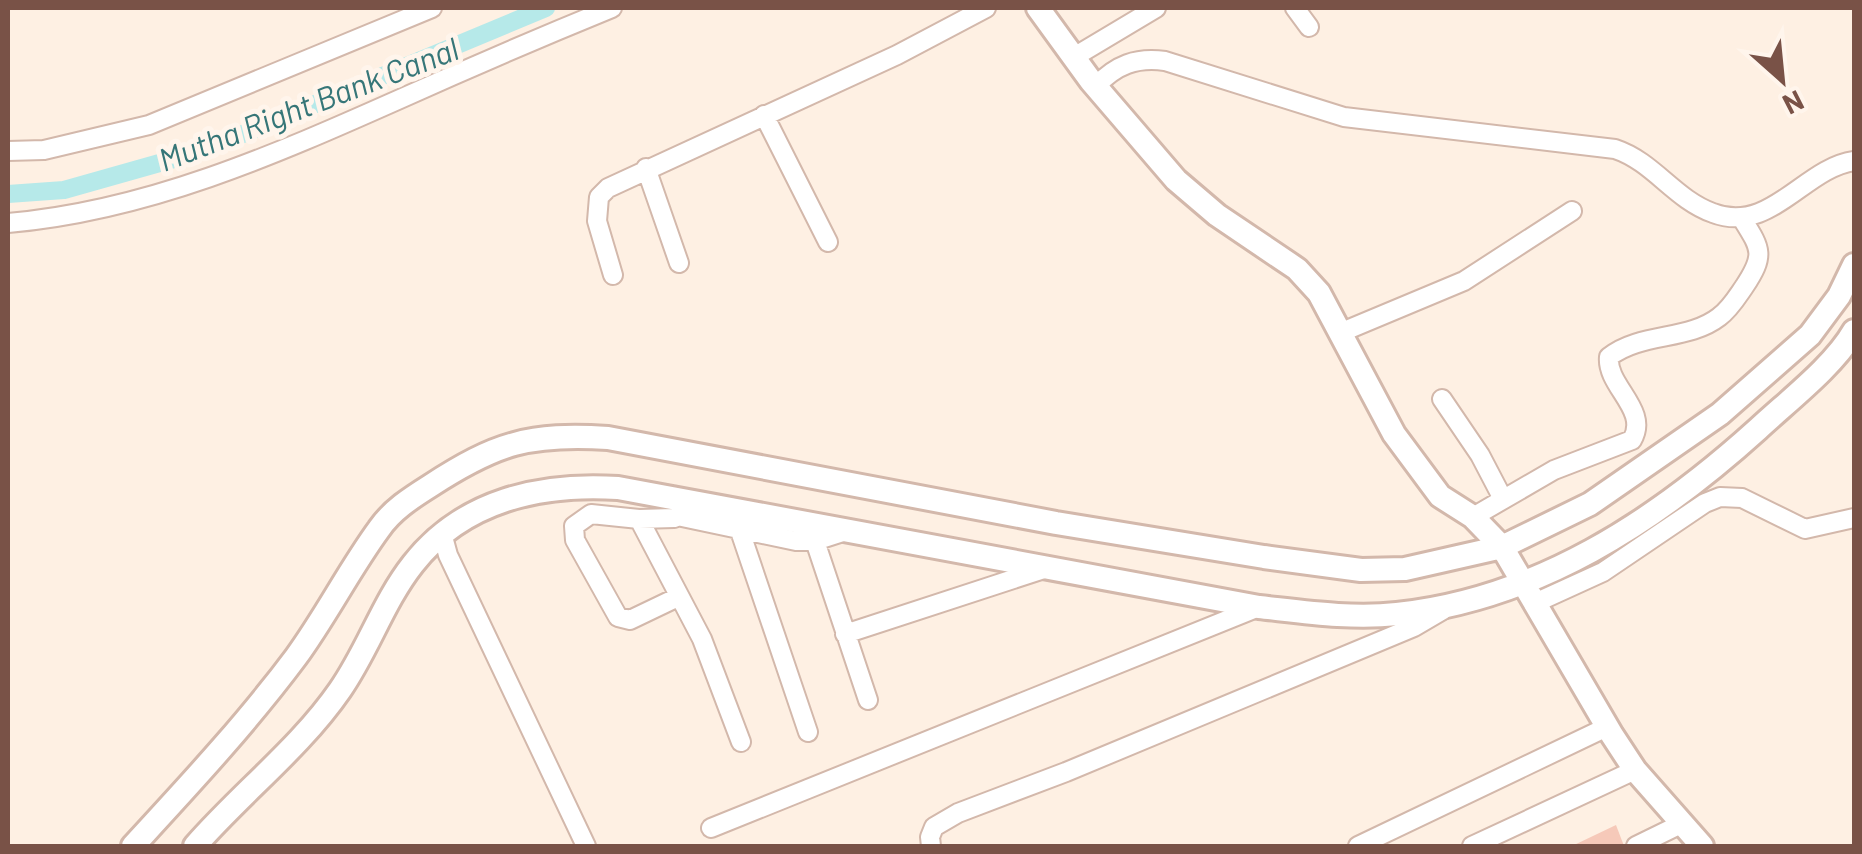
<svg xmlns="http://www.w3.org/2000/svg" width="1862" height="854" font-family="Barlow,sans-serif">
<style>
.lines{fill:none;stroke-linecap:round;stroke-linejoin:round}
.canal{stroke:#b6e9e9;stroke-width:18}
.building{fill:#f6c9b9}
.minor-casing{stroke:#d3b8ab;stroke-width:22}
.tertiary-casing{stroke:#d3b8ab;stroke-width:28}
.minor{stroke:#fff;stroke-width:18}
.tertiary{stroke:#fff;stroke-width:22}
.labels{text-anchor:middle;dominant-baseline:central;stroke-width:10;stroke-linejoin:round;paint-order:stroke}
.water-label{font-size:32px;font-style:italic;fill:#367678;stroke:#fff5ec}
</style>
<rect width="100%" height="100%" fill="#fef0e3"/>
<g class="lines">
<path class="canal" d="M8,194l56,-4 138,-39 344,-143"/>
</g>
<path class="building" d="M1616,825l8,21h-52z"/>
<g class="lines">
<defs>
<path id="minor" d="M1295,8l14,19
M1074,57l82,-49
M1096,86c20,-21 40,-29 69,-25l179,56 271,32c39,13 59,50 98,64 57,22 91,-45 141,-52
M764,115l64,127
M8,151l36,-1 105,-25 283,-117
M646,168l33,95
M8,223c139,-12 266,-68 392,-124 71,-32 141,-62 212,-91
M613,275l-16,-54 2,-24 9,-9 289,-133 89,-47
M1342,332l122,-51 108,-70
M1442,399l38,56 23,44
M682,517l114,24h19l31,-10
M1473,517l81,-47 78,-30c18,-30 -26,-54 -23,-83 32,-25 79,-16 110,-40 11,-8 18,-20 25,-30 22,-33 17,-38 -3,-70
M639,519l63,120 39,103
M740,531l68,201
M442,533l6,22 138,291
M815,541l53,159
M678,597l-48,23 -12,-3 -43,-77 -1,-14 17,-12 48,5 35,-1 36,-14
M1535,603l68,-31 102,-69 15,-6 22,1 63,31 49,-11
M845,634l199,-65
M711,828l548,-221
M931,846l-1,-9 4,-10 24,-14 108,-41 348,-145 29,-17
M1358,846l249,-119
M1472,846l163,-76
M1636,846l45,-22"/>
<path id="tertiary" d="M1038,8l53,73 85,99 41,35 80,54 22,24 75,141 46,62 33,21 29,30 110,188 23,35 67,76
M133,846c56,-61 113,-122 163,-189 30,-41 53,-87 83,-128 13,-19 32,-31 51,-43 66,-43 100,-53 178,-48l448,85 208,34 97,13 44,-1 97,-22 88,-43 130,-90 90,-79 29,-39 15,-31
M195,846c46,-53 105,-98 145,-156 28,-40 43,-88 73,-126 50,-64 128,-81 205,-76l641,119c46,5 92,12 138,7 140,-15 258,-92 361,-185 30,-28 76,-63 96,-98"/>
</defs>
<use href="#minor" class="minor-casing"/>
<use href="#tertiary" class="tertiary-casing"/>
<use href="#minor" class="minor"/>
<use href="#tertiary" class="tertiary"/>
</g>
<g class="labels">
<g class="water-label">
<text transform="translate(308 103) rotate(-21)">Mutha Right Bank Canal</text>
</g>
</g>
<rect width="1862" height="854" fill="none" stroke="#795247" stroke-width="20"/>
<g transform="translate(1782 80) rotate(153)" stroke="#fff5ec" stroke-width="8" paint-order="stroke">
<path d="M0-8L18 38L0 25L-18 38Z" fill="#795247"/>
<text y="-15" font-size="28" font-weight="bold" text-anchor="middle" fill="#795247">N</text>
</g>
</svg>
